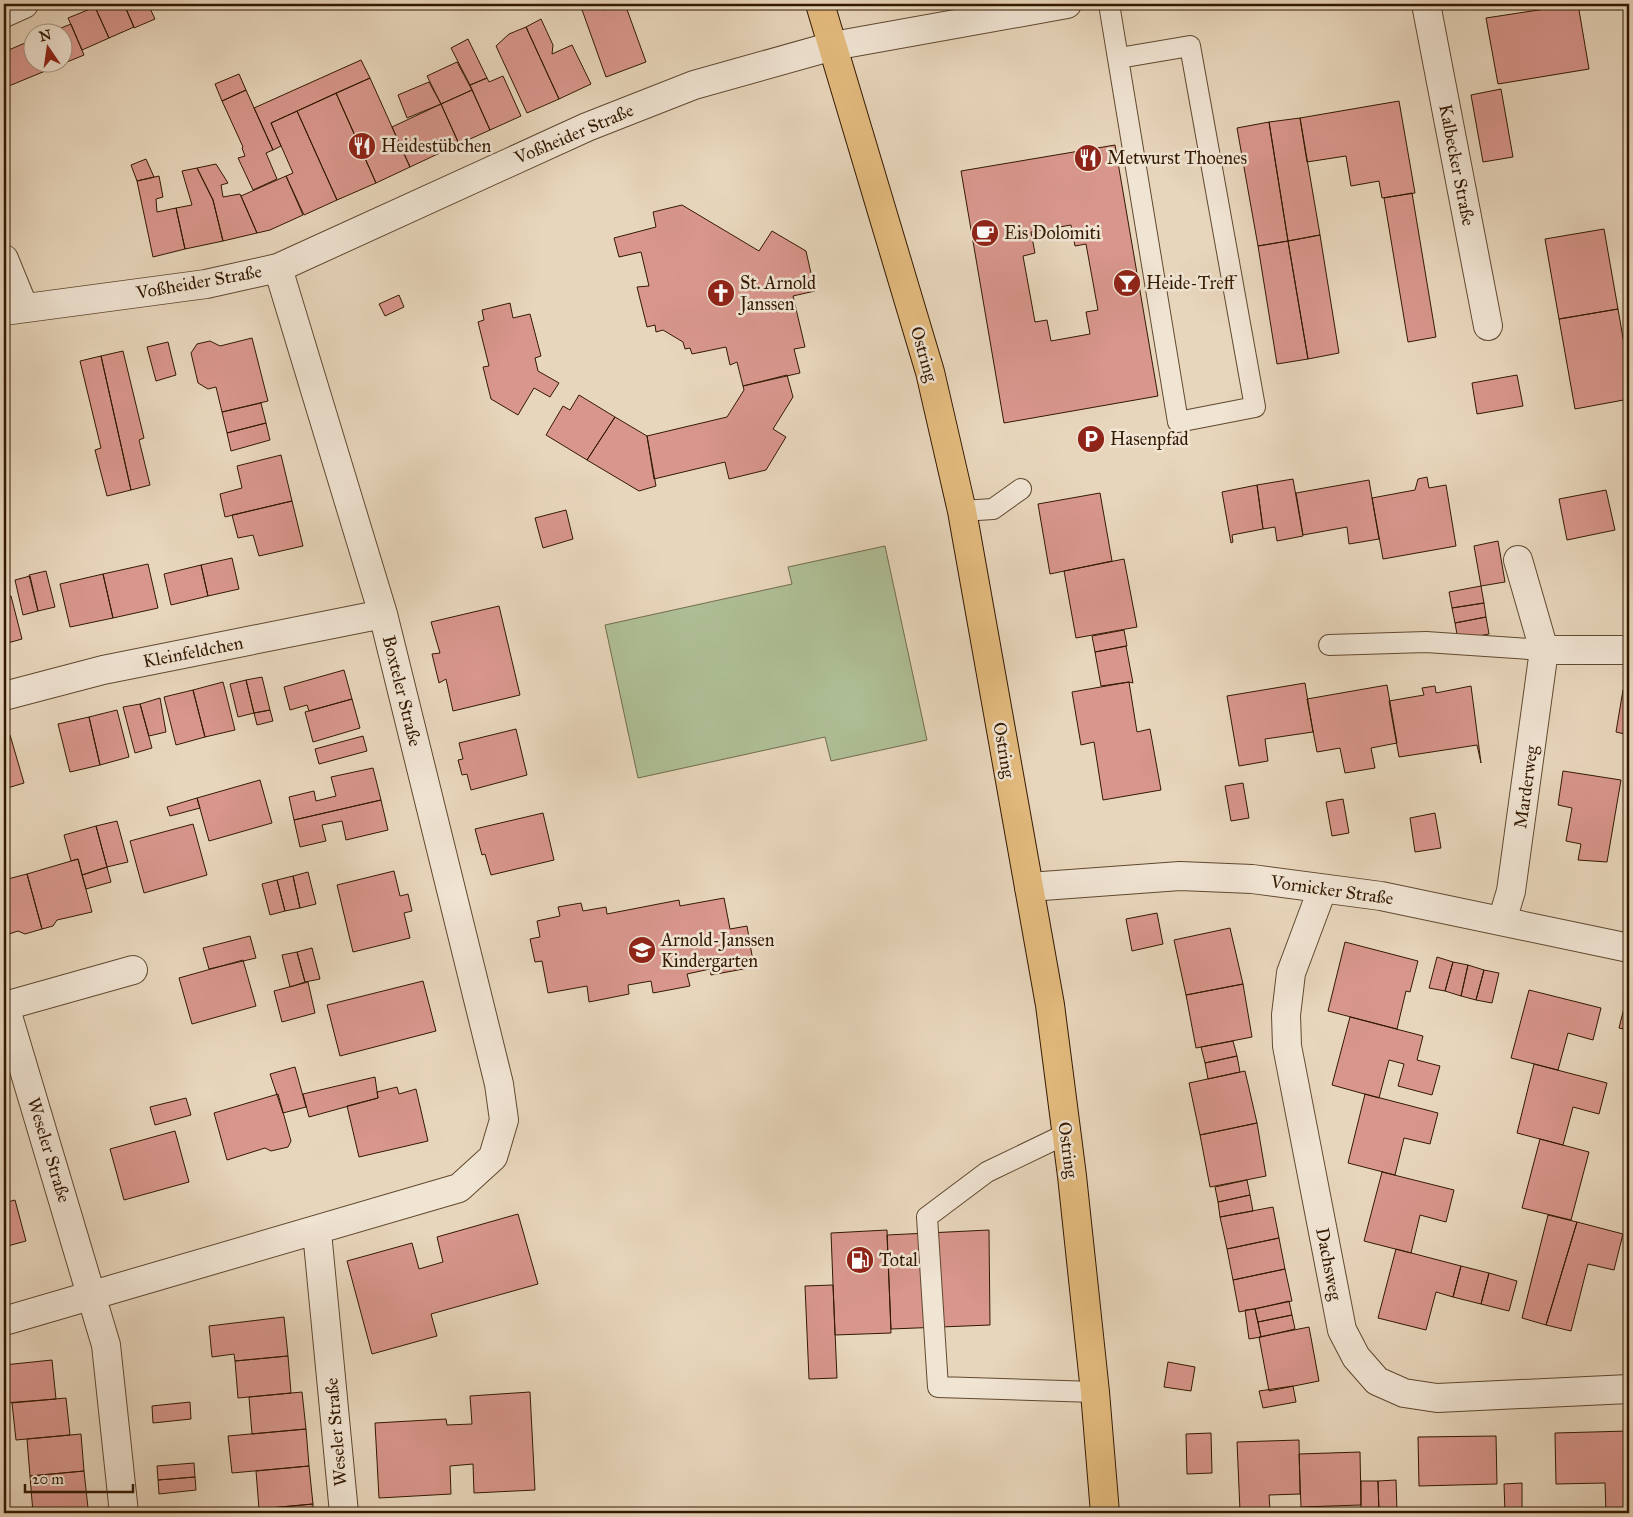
<svg xmlns="http://www.w3.org/2000/svg" width="1633" height="1517" font-family="'IM FELL Great Primer',serif">
<style>
.green{fill:#afbf96;stroke:#716c4b}
.building{fill:#d8968c;stroke:#331900;fill-rule:evenodd}
.lines{fill:none;stroke-linecap:round;stroke-linejoin:round}
.service-casing{stroke:#60482f;stroke-width:22}
.minor-casing{stroke:#60482f;stroke-width:30}
.primary-casing{stroke:#331900;stroke-width:30}
.service{stroke:#f0e4d3;stroke-width:20}
.minor{stroke:#f0e4d3;stroke-width:28}
.primary{stroke:#e4bb7e;stroke-width:28}
.labels{text-anchor:middle;dominant-baseline:central;stroke-width:5;stroke-linejoin:round;paint-order:stroke}
.street-label{font-size:18px;fill:#331900;stroke:#f0e4d3}
.poi-label{font-size:18px;fill:#331900;stroke:#f0e4d3;text-anchor:start}
</style>
<rect width="100%" height="100%" fill="#e8d6bc"/>
<filter id="stains"><feTurbulence type="fractalNoise" baseFrequency=".004" numOctaves="4"/><feColorMatrix values="0 0 0 0 .2 0 0 0 0 .09 0 0 0 0 .02 0 0 0 .5 -.17"/></filter>
<radialGradient id="worn" r=".72"><stop offset=".6" stop-color="#630" stop-opacity="0"/><stop offset="1" stop-color="#630" stop-opacity=".3"/></radialGradient>
<path class="green" d="M885,546l42,194 -96,21 -6,-24 -187,41 -33,-153 187,-41 -4,-17z"/>
<path class="building" d="M101,4h23l10,23 -25,11 -14,-31z
M124,4h24l7,15 -21,9z
M590,4h10l3,6 22,-6 21,58 -40,15 -25,-70z
M1578,4l11,65 -91,15 -12,-66z
M95,7l14,31 -27,12 -14,-32z
M541,19l12,26 -1,9 20,-9 19,39 -32,15 -33,-72z
M71,24l13,31 -80,33v-36l28,-12v22h30v-30h-11z
M526,27l33,72 -32,14 -31,-67 13,-12z
M468,39l19,39 -17,7 -19,-37z
M361,60l9,18 -99,45 10,23 -8,4 -19,-42z
M457,62l15,28 -31,14 -14,-28z
M239,74l7,16 -24,11 -7,-17z
M503,76l18,40 -31,14 -20,-45 17,-7 2,4z
M370,78l40,89 -34,16 -40,-90z
M429,82l12,22 -34,14 -9,-23z
M1501,89l12,68 -30,5 -12,-67z
M246,90l27,60 -7,3 11,26 -24,11 -15,-32 7,-2 -3,-8 1,-1 -21,-46z
M472,90l18,40 -31,14 -18,-40z
M336,93l40,90 -39,17 -40,-89z
M1399,101l16,92 -33,5 -3,-17 -28,5 -5,-30 -39,6 -7,-44z
M441,104l18,40 -49,23 -18,-40z
M297,111l40,89 -33,15 -18,-39 7,-3 -22,-50z
M1300,118l20,117 -32,6 -19,-119z
M1269,122l19,119 -30,5 -21,-118z
M1115,145l43,251 -154,27 -43,-252zM1071,225l4,21 11,-2 12,66 -12,2 4,22 -39,7 -4,-21 -12,2 -12,-66 12,-3 -4,-21z
M146,159l8,18 -17,4 -6,-16z
M216,164l12,19 -7,2 2,12 17,-3 17,39 -34,8 -10,-41 -16,-32z
M197,168l16,32 10,41 -38,8 -9,-41 16,-3 -10,-34z
M159,176l4,21 -7,2 1,13 19,-4 9,41 -32,8 -16,-76z
M286,176l17,39 -33,15 -13,3 -16,-37z
M1412,193l24,144 -28,5 -24,-144z
M682,205l77,46 13,-20 34,20 9,40 -22,5 12,51 -11,2 6,24 -57,13 -6,-24 -7,3 -4,-18 -34,7 -2,-6 -5,1 -2,-7 -20,-12 -7,2 -1,-7 -8,2 -10,-40 12,-1 -8,-34 -22,5 -5,-19 42,-11 -3,-15z
M1604,229l14,80 -59,10 -14,-80z
M1320,235l19,118 -31,6 -20,-118z
M1288,241l20,118 -31,5 -19,-118z
M399,295l5,12 -19,9 -6,-12z
M510,303l3,15 17,-4 11,42 -6,2 3,13 21,12 -9,14 -16,-9 -16,27 -27,-16 -8,-32 6,-1 -11,-44 6,-2 -2,-10z
M1618,309l11,64v26l-54,10 -16,-90z
M252,338l16,63 -46,11 -6,-25 -8,2 -10,-6 -7,-30 6,-9 13,-3 10,5z
M168,342l8,33 -20,6 -9,-34z
M123,351l21,87 -5,2 11,45 -19,5 -30,-134z
M101,356l30,134 -24,6 -12,-46 6,-2 -21,-87z
M787,375l6,22 -20,32 13,8 -20,33 -37,9 -4,-17 -71,17 -7,-43 80,-19 17,-27 -1,-4z
M1517,375l6,31 -46,8 -5,-31z
M579,395l36,22 -28,43 -41,-25 17,-29 7,4z
M261,403l5,20 -39,10 -5,-21z
M615,417l32,19 9,50 -17,5 -52,-31z
M266,423l4,17 -39,11 -4,-18z
M281,455l11,46 -67,16 -5,-23 22,-6 -5,-22z
M1427,477l2,11 17,-3 10,61 -73,13 -11,-61 43,-8 3,-11z
M1293,479l10,57 -26,5 -2,-14 -12,2 -6,-44z
M1369,480l10,59 -30,5 -2,-17 -44,8 -7,-42z
M1257,485l6,44 -31,6 1,7 -2,1 -9,-51z
M1606,490l9,40 -48,10 -8,-41z
M1100,493l12,68 -62,13 -12,-70z
M292,501l11,45 -44,10 -6,-21 -15,3 -6,-23z
M566,510l7,29 -30,9 -8,-30z
M1498,541l7,41 -24,4 -7,-40z
M232,558l7,31 -31,7 -7,-31z
M1124,559l13,68 -61,11 -12,-67z
M148,564l10,44 -45,10 -10,-44z
M201,565l7,31 -37,9 -7,-31z
M46,571l9,36 -17,4 -9,-36z
M103,574l10,44 -43,9 -10,-43z
M30,576l8,35 -15,4 -8,-35z
M1481,586l3,17 -32,5 -3,-16z
M4,594l1,4 6,-2 11,43 -18,5z
M1484,603l2,14 -31,6 -3,-15z
M499,606l21,89 -67,16 -7,-32 -7,4 -7,-29 8,-1 -9,-31z
M1486,617l3,17 -31,6 -3,-17z
M1124,630l3,16 -32,6 -3,-16z
M1126,646l7,37 -4,-1 -28,4 -6,-34z
M344,670l8,29 -43,12 -2,-6 -17,5 -6,-23z
M262,677l8,33 -16,3 -8,-33z
M246,680l8,33 -16,4 -8,-33z
M223,682l12,48 -30,7 -12,-47z
M1129,682l8,50 13,-3 11,61 -58,10 -9,-58 -13,3 -9,-53z
M1305,683l8,49 -48,7 3,22 -29,5 -12,-70z
M1387,685l10,58 -26,5 4,20 -30,5 -5,-25 -23,4 -10,-53z
M1435,686l1,7 35,-7 10,77 -4,-18 -78,12 -10,-56 35,-6 -2,-7z
M193,690l12,47 -29,8 -12,-48z
M1623,690l6,1v44l-13,-3z
M160,698l6,34 -17,4 -9,-32z
M352,699l8,29 -47,14 -8,-30z
M140,704l12,44 -17,5 -12,-46z
M117,710l12,47 -29,8 -11,-48z
M270,710l3,11 -16,4 -3,-12z
M89,717l11,48 -30,7 -12,-48z
M516,729l11,46 -56,15 -4,-16 -5,1 -4,-15 5,-1 -4,-16z
M10,735l14,48 -20,6v-52z
M363,736l4,15 -48,13 -4,-15z
M373,768l8,32 -87,20 -5,-23 25,-6 2,10 20,-5 -5,-19z
M1563,771l58,9 -14,82 -29,-2 3,-16 -15,-3 6,-33 -14,-3z
M260,780l12,43 -63,18 -12,-43z
M1243,783l6,35 -18,3 -6,-35z
M197,798l3,10 -30,8 -3,-9z
M1343,799l6,34 -17,3 -6,-34z
M381,800l7,30 -42,10 -4,-19 -20,4 4,16 -26,6 -6,-27z
M543,813l11,47 -63,15 -6,-21 -3,1 -7,-26z
M1435,813l6,35 -26,4 -5,-34z
M117,821l11,41 -21,5 -11,-41z
M193,824l14,51 -63,18 -14,-52z
M96,826l11,41 -25,8 -4,-16 -7,2 -7,-26z
M78,859l14,53 -35,8 -4,6 -11,3 -15,-55z
M107,867l4,15 -25,7 -4,-14z
M394,871l6,25 8,-2 4,17 -8,2 6,25 -57,14 -16,-67z
M308,872l8,32 -16,4 -7,-32z
M27,874l15,55 -17,5 -7,-3 -12,4 -2,-9v-46z
M293,876l7,32 -15,3 -8,-31z
M277,880l8,31 -15,4 -8,-31z
M724,898l6,31 17,-3 7,41 -43,8 -1,-6 -23,5 3,12 -37,7 -2,-12 -23,4 1,9 -40,8 -2,-16 -39,7 -6,-32 -7,1 -5,-23 10,-2 -3,-16 23,-5 -2,-9 23,-4 2,8 23,-4 1,7 72,-14 1,6z
M1157,913l6,31 -31,7 -6,-32z
M1230,928l13,56 -57,11 -12,-55z
M250,936l6,22 -47,11 -6,-21z
M1345,942l73,19 -8,31 -4,-1 -9,38 -69,-18z
M312,948l8,31 -15,3 -8,-30z
M297,952l8,30 -15,5 -8,-32z
M1437,957l16,5 -8,29 -16,-3z
M243,960l13,46 -64,18 -13,-46z
M1453,962l15,3 -7,31 -16,-5z
M1468,965l16,5 -8,30 -15,-4z
M1484,970l15,3 -7,30 -16,-3z
M423,981l13,50 -96,25 -13,-51z
M308,982l7,31 -33,9 -8,-31z
M1243,984l9,53 -56,11 -10,-53z
M1529,990l72,18 -8,32 -25,-7 -10,37 -47,-12z
M1627,996l2,1v33l-10,-2z
M1350,1017l73,19 -6,24 23,6 -8,29 -34,-9 6,-22 -15,-4 -10,38 -47,-13z
M1233,1041l4,15 -32,7 -4,-16z
M1237,1056l3,16 -32,7 -3,-16z
M1534,1064l73,19 -8,31 -26,-7 -10,38 -46,-12z
M295,1067l11,40 -23,6 -13,-39z
M1245,1071l12,52 -57,12 -11,-52z
M375,1077l3,21 -69,19 -6,-23z
M397,1087l2,7 17,-5 12,52 -69,16 -12,-51 31,-8 -1,-6z
M278,1094l13,47 -3,6 -17,4 -6,-3 -38,12 -13,-47z
M1365,1094l73,19 -8,31 -26,-6 -9,37 -47,-12z
M186,1098l5,17 -36,10 -5,-18z
M1257,1123l9,53 -56,11 -10,-52z
M175,1131l14,51 -65,18 -14,-51z
M1540,1139l49,13 -18,68 -49,-12z
M1382,1172l72,18 -8,32 -26,-7 -9,38 -47,-12z
M1247,1180l3,15 -32,7 -3,-15z
M1250,1195l3,16 -33,6 -2,-15z
M15,1200l11,41 -22,6v-44z
M1273,1207l6,31 -52,11 -7,-32z
M518,1214l20,70 -107,30 6,22 -65,18 -25,-93 65,-18 7,26 24,-7 -6,-25z
M1548,1215l29,7 -31,103 -24,-7z
M1577,1222l46,12 -9,36 -26,-6 -17,67 -25,-6z
M887,1230l4,103 -56,2 -4,-102z
M989,1230l1,95 -99,4 -4,-94z
M1279,1238l6,31 -52,11 -6,-31z
M1396,1249l65,17 -8,31 -17,-5 -10,38 -48,-12z
M1461,1266l28,7 -8,31 -28,-7z
M1285,1269l7,32 -53,11 -6,-32z
M1489,1273l28,8 -8,30 -28,-7z
M833,1285l4,93 -28,1 -4,-93z
M1289,1301l3,14 -34,7 -3,-13z
M1255,1309l6,28 -12,2 -4,-29z
M1292,1315l3,14 -34,8 -3,-15z
M284,1317l4,39 -53,5 -1,-7 -22,3 -3,-31z
M1309,1327l10,54 -50,10 -10,-54z
M288,1356l3,37 -53,5 -3,-37z
M52,1360l4,39 -52,4v-38z
M1168,1362l27,5 -4,24 -27,-4z
M1293,1386l3,16 -33,6 -4,-17z
M302,1392l4,37 -54,5 -3,-37z
M530,1392l5,98 -61,3 -1,-29 -23,2 1,28 -72,4 -4,-75 71,-4 1,6 25,-1 -2,-28z
M66,1398l4,37 -54,5 -4,-37z
M190,1402l1,17 -38,4 -1,-17z
M306,1429l3,37 -77,7 -4,-37z
M1629,1431v82h-23l-1,-30 -49,1 -1,-51z
M1211,1433l1,40 -25,1 -1,-40z
M81,1434l3,37 -54,5 -3,-37z
M1496,1436l1,48 -78,2 -1,-49z
M1299,1440l1,54 -31,1 1,15 -3,3h-25l-2,-2 -3,-69z
M1360,1452l1,53 -60,2 -2,-53z
M194,1463l1,14 -37,3 -1,-14z
M309,1466l4,38 -54,5 -3,-38z
M84,1471l4,37 -55,5 -3,-37z
M195,1477l1,13 -37,4 -1,-14z
M1396,1480l1,32 -18,1 -1,-32z
M1361,1481h17l1,32h-18z
M1522,1483v30h-17l-1,-29z
M313,1504v9h-54v-4z
M88,1508v5h-55z"/>
<g class="lines">
<defs>
<path id="service" d="M1109,4l69,418 77,-15 -65,-361 -71,12
M962,511l31,-2 28,-20
M1329,645l97,-3 118,8
M1066,1134l-79,38 -60,45 11,170 157,5"/>
<path id="minor" d="M1426,4l62,322
M4,13l20,-9
M4,259l20,49
M4,311l202,-27 72,-16 309,-141 107,-42 139,-39 234,-42
M1518,560l26,90h85
M4,696l99,-26 280,-56
M1029,887l151,-11 72,3 129,17 248,52
M1322,890l-31,83 -5,42 1,31 55,284 14,27 21,24 27,12 33,5 192,-9
M1502,921l9,-30 33,-241
M4,1006h1l101,339 18,168
M5,1006l128,-36
M317,1232l27,281
M4,1321l455,-133 34,-31 11,-37 -5,-36 -116,-470 -105,-346"/>
<path id="primary" d="M820,4l110,368 32,139 88,494 22,171 23,216 10,121"/>
</defs>
<use href="#service" class="service-casing"/>
<use href="#minor" class="minor-casing"/>
<use href="#primary" class="primary-casing"/>
<use href="#service" class="service"/>
<use href="#minor" class="minor"/>
<use href="#primary" class="primary"/>
</g>
<defs>
<symbol id="restaurant-disc" viewBox="-11 -11 22 22"><circle r="9.5" fill="#8f2418" stroke="#f0e4d3"/><path d="M-5-6h1v4h1v-4h1v4h1v-4h1v5L-1.5 .5V6h-2V.5L-5-1ZM5-6V6H3V1.5H1.5Q1.5-4 5-6Z" fill="#fff"/></symbol>
<symbol id="cafe-disc" viewBox="-11 -11 22 22"><circle r="9.5" fill="#8f2418" stroke="#f0e4d3"/><path d="M-5.5-4.5H6V0H3Q3 3.5 0 3.5H-2.5Q-5.5 3.5-5.5 0ZM3-3.2v2h1.7v-2ZM-6 4.5H4V6H-6Z" fill="#fff"/></symbol>
<symbol id="bar-disc" viewBox="-11 -11 22 22"><circle r="9.5" fill="#8f2418" stroke="#f0e4d3"/><path d="M-6-5H6L.8 .8V4.5H3.5V6h-7V4.5H-.8V.8Z" fill="#fff"/></symbol>
<symbol id="church-disc" viewBox="-11 -11 22 22"><circle r="9.5" fill="#8f2418" stroke="#f0e4d3"/><path d="M-1.2-6h2.4v3.5h3.3v2.4h-3.3V6h-2.4V-.1h-3.3v-2.4h3.3Z" fill="#fff"/></symbol>
<symbol id="parking-disc" viewBox="-11 -11 22 22"><circle r="9.5" fill="#8f2418" stroke="#f0e4d3"/><path d="M-3.5-5.5H1a3.5 3.5 0 0 1 0 7H-1V5.5H-3.5ZM-1-3.4V-.6H.8a1.4 1.4 0 0 0 0-2.8Z" fill="#fff"/></symbol>
<symbol id="school-disc" viewBox="-11 -11 22 22"><circle r="9.5" fill="#8f2418" stroke="#f0e4d3"/><path d="M0-5L7-2L0 1L-7-2ZM-4 1L0 2.5L4 1V4Q0 6-4 4Z" fill="#fff"/></symbol>
<symbol id="fuel-disc" viewBox="-11 -11 22 22"><circle r="9.5" fill="#8f2418" stroke="#f0e4d3"/><path d="M-5.5-6h7V0h2V4h1.3V-2.5L3-4.5l.8-.8L6-3V5H2.5V1h-1V6h-7ZM-4.2-4.7v3.2H.2V-4.7Z" fill="#fff"/></symbol>
</defs>
<g fill-rule="evenodd">
<use href="#restaurant-disc" x="346" y="130" width="32" height="32"/>
<use href="#restaurant-disc" x="1072" y="142" width="32" height="32"/>
<use href="#cafe-disc" x="969" y="217" width="32" height="32"/>
<use href="#bar-disc" x="1111" y="267" width="32" height="32"/>
<use href="#church-disc" x="705" y="277" width="32" height="32"/>
<use href="#parking-disc" x="1075" y="423" width="32" height="32"/>
<use href="#school-disc" x="626" y="934" width="32" height="32"/>
<use href="#fuel-disc" x="844" y="1244" width="32" height="32"/>
</g>
<g class="labels">
<g class="street-label">
<text transform="translate(574 134) rotate(-23)">Voßheider Straße</text>
<text transform="translate(1457 165) rotate(79)">Kalbecker Straße</text>
<text transform="translate(199 282) rotate(-10)">Voßheider Straße</text>
<text transform="translate(924 354) rotate(74)">Ostring</text>
<text transform="translate(193 652) rotate(-11)">Kleinfeldchen</text>
<text transform="translate(402 691) rotate(76)">Boxteler Straße</text>
<text transform="translate(1004 750) rotate(80)">Ostring</text>
<text transform="translate(1526 787) rotate(-82)">Marderweg</text>
<text transform="translate(1332 890) rotate(8)">Vornicker Straße</text>
<text transform="translate(49 1150) rotate(73)">Weseler Straße</text>
<text transform="translate(1068 1150) rotate(82)">Ostring</text>
<text transform="translate(1329 1264) rotate(79)">Dachsweg</text>
<text transform="translate(336 1432) rotate(-95)">Weseler Straße</text>
</g>
<g class="poi-label">
<text x="381" y="146">Heidestübchen</text>
<text x="1107" y="158">Metwurst Thoenes</text>
<text x="1004" y="233">Eis Dolomiti</text>
<text x="740" y="283">St. Arnold<tspan x="740" dy="21">Janssen</tspan></text>
<text x="1146" y="283">Heide-Treff</text>
<text x="1110" y="439">Hasenpfad</text>
<text x="661" y="940">Arnold-Janssen<tspan x="661" dy="21">Kindergarten</tspan></text>
<text x="879" y="1260">Total</text>
</g>
</g>
<rect width="1633" height="1517" fill="none" stroke="#e8d6bc" stroke-width="20"/>
<rect x="5" y="5" width="1623" height="1507" fill="none" stroke="#331900" stroke-width="2.5"/>
<rect x="10" y="10" width="1613" height="1497" fill="none" stroke="#331900"/>
<g transform="translate(48 48) rotate(347)"><circle r="24" fill="#f0e4d3" stroke="#a4937f"/>
<path d="M0-4L9 19L0 12L-9 19Z" fill="#8f2418"/>
<text y="-8" font-size="14" font-weight="bold" text-anchor="middle" fill="#331900">N</text>
</g>
<path d="M25 1484v8h108v-8" fill="none" stroke="#331900" stroke-width="2.5"/>
<text x="32" y="1484" font-size="15" fill="#331900" stroke="#f0e4d3" stroke-width="4" paint-order="stroke">20 m</text>
<rect width="100%" height="100%" filter="url(#stains)"/>
<rect width="100%" height="100%" fill="url(#worn)"/>
</svg>
